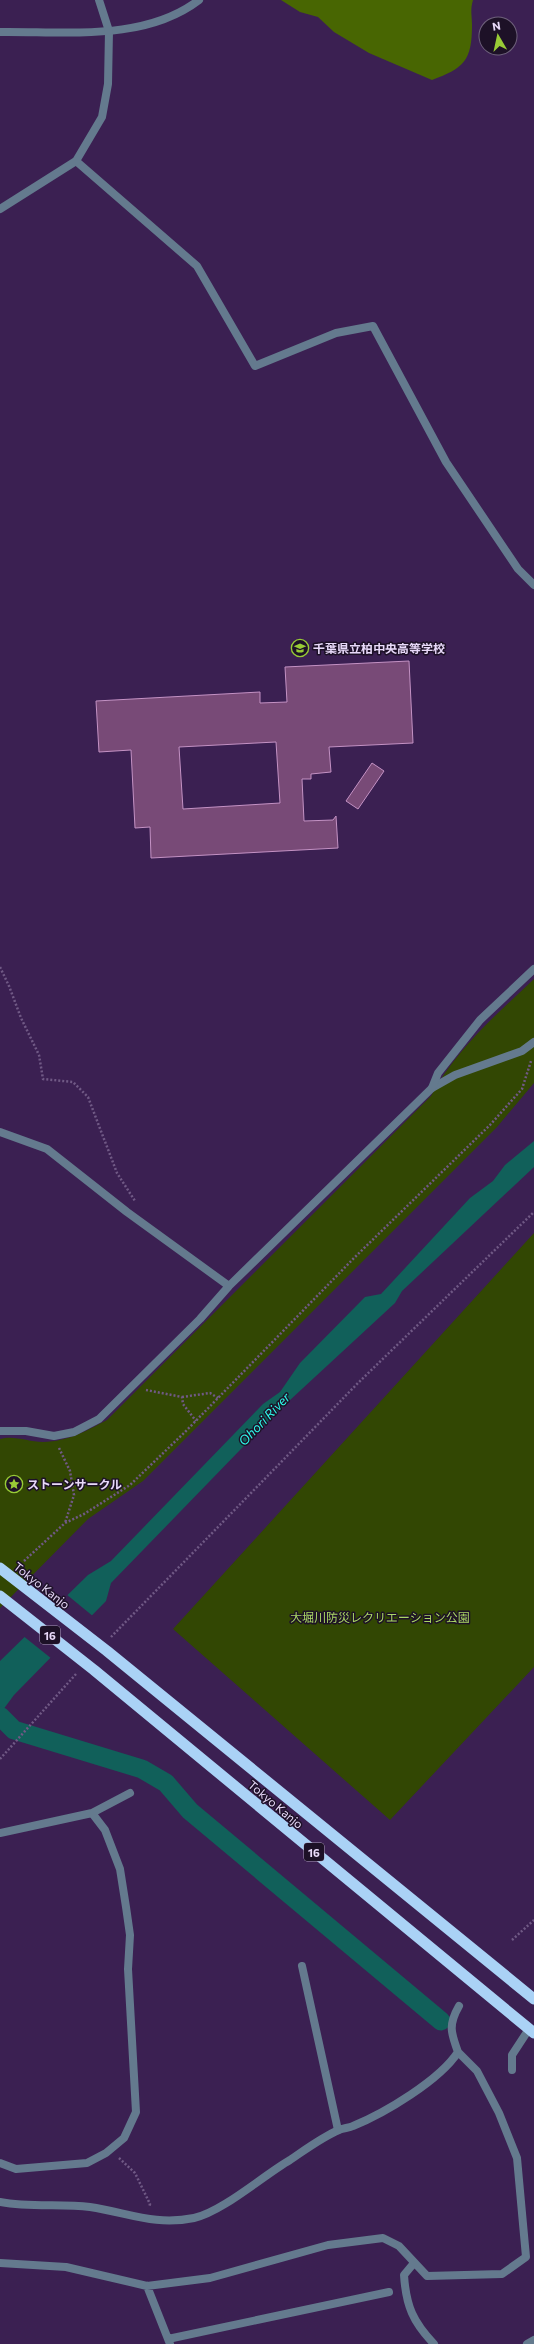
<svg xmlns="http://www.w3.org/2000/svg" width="534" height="2344" font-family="Commissioner,'Noto Sans JP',sans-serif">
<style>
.green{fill:#324703}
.forest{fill:#486602}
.water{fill:#11605a}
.pier{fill:#3b2052}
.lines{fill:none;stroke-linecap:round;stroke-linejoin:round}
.canal{stroke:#11605a;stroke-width:19}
.building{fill:#784a77;stroke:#c492c4;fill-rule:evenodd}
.path{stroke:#705985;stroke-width:2.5;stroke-dasharray:2 2;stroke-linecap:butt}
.service{stroke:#647a8e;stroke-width:8}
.minor{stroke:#647a8e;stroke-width:8}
.tertiary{stroke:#647a8e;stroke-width:8}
.trunk{stroke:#aad2f6;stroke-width:11}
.labels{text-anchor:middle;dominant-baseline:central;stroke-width:3;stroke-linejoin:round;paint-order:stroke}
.shield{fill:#1d1127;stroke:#ab9dba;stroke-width:1}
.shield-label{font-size:11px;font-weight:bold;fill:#e8d9f9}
.poi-label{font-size:12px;font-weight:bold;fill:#e8d9f9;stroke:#1d1127;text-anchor:start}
.street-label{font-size:12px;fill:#e8d9f9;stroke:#1d1127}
.park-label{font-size:12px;fill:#aad665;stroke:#1d1127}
.water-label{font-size:13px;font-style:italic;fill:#2dfaeb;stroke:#1d1127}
</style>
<rect width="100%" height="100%" fill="#3b2052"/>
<path class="green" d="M534,979v104l-37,44 -354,354 -55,38 -88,89v-169c15,-4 28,3 43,3 26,-1 41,-10 64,-22l324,-324c25,-47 65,-81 103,-117z
M534,1233v434l-144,153 -217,-191z"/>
<path class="forest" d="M281,0h192c-3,10 -1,15 -1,25 0,36 -8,43 -40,55l-63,-27 -35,-21 -16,-15 -18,-5z"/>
<path class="water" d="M534,1141v26l-132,124 -7,12 -119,110 -165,170 -5,18 -92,94 -14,19v-53l88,-86 23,-14 152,-157 17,-12 20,-29 65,-66 16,-3 89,-96 23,-17 12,-16z"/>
<path class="pier" d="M66,1594l28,23 -42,42 -30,-24z"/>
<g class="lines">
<path class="canal" d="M0,1716l14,14 128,39 24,14 24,28 251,210"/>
</g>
<path class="building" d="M409,661l4,82 -84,4 2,25 -20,2v5h-9l2,42 29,-1 3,-4 2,32 -187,10 -1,-31 -15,1 -4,-78 -32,2 -3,-51 164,-9v11l27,-1 -2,-35zM276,742l4,61 -97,6 -4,-62z
M372,763l12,8 -26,38 -12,-8z"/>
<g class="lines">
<path class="path" d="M0,967l9,19 12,32 18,37 4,24 30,3 15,15 29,76 18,28
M146,1390l36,7 1,7 13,17
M182,1397l28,-4 8,5
M59,1448l11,23 4,24 -9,28
M24,1561l41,-38 19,-9 46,-29 55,-53 170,-175 135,-132 32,-36 9,-28
M111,1637l247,-254 176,-171
M0,1759l76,-85
M512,1940l22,-20
M119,2158l16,15 15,31 -1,3"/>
<path class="service" d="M76,161l121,105 58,100 81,-33 37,-7 73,136 72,107 16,16
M432,1088l23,-13 67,-24 12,-9
M302,1966l36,164
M512,2070v-15l17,-26"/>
<path class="minor" d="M0,32c65,-1 144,10 199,-32
M0,1132l47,17 80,63 102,74
M0,1431h26l28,5 20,-4 25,-13 101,-100 29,-33 203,-198 6,-15 42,-53 54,-51
M0,1833l92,-20
M0,2163l16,6 71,-6 19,-10 18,-15 12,-26 -8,-143 2,-34 -4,-28 -6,-38 -15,-39 -13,-17 38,-20
M0,2202c32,6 61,1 90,5 39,6 65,19 104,11 28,-6 70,-43 96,-58 15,-10 32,-23 49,-30 4,-2 10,-2 14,-4 32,-13 87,-46 105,-74 -7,-19 -10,-27 1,-46
M0,2263l66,4 81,19 63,-8 118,-33 55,-7 16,8 28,30 75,-2 24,-17 -9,-99 -18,-45 -22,-42 -19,-19
M414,2263l-10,12c2,31 9,47 30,69
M147,2286l23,58
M168,2339l221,-47
M527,2344l7,-4"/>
<path class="tertiary" d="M0,209l76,-48 26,-44 6,-33 1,-53 -10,-31"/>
<path class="trunk" d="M0,1568l107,83 427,348
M0,1596l94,74 440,363"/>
</g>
<defs>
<symbol id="school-ring" viewBox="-11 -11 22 22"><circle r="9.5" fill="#1d1127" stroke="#98cb36" stroke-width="1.5"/><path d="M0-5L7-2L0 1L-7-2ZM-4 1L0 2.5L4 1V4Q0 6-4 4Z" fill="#98cb36"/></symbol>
<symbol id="sight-ring" viewBox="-11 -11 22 22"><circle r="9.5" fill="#1d1127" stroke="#98cb36" stroke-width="1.5"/><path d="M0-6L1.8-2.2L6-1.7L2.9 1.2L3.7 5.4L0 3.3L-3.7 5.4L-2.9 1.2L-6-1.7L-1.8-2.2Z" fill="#98cb36"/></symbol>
</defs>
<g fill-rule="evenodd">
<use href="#school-ring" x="290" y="638" width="20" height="20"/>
<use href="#sight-ring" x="4" y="1474" width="20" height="20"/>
</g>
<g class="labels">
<g class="shield">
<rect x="40" y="1626" width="20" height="18" rx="3"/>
<rect x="304" y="1843" width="20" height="18" rx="3"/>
</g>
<g class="shield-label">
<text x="50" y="1635">16</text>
<text x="314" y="1852">16</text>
</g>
<g class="poi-label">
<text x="313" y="648">千葉県立柏中央高等学校</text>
<text x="27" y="1484">ストーンサークル</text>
</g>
<g class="street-label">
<text transform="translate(42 1585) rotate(38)">Tokyo Kanjo</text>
<text transform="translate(276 1804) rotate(40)">Tokyo Kanjo</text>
</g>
<g class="park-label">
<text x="380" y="1617">大堀川防災レクリエーション公園</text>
</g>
<g class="water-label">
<text transform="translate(264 1419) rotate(-46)">Ohori River</text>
</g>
</g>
<g transform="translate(498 36) rotate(351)"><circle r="19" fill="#1d1127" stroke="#6e617b"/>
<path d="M0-3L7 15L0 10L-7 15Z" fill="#98cb36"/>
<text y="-6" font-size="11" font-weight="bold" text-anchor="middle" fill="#e8d9f9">N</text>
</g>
</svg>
